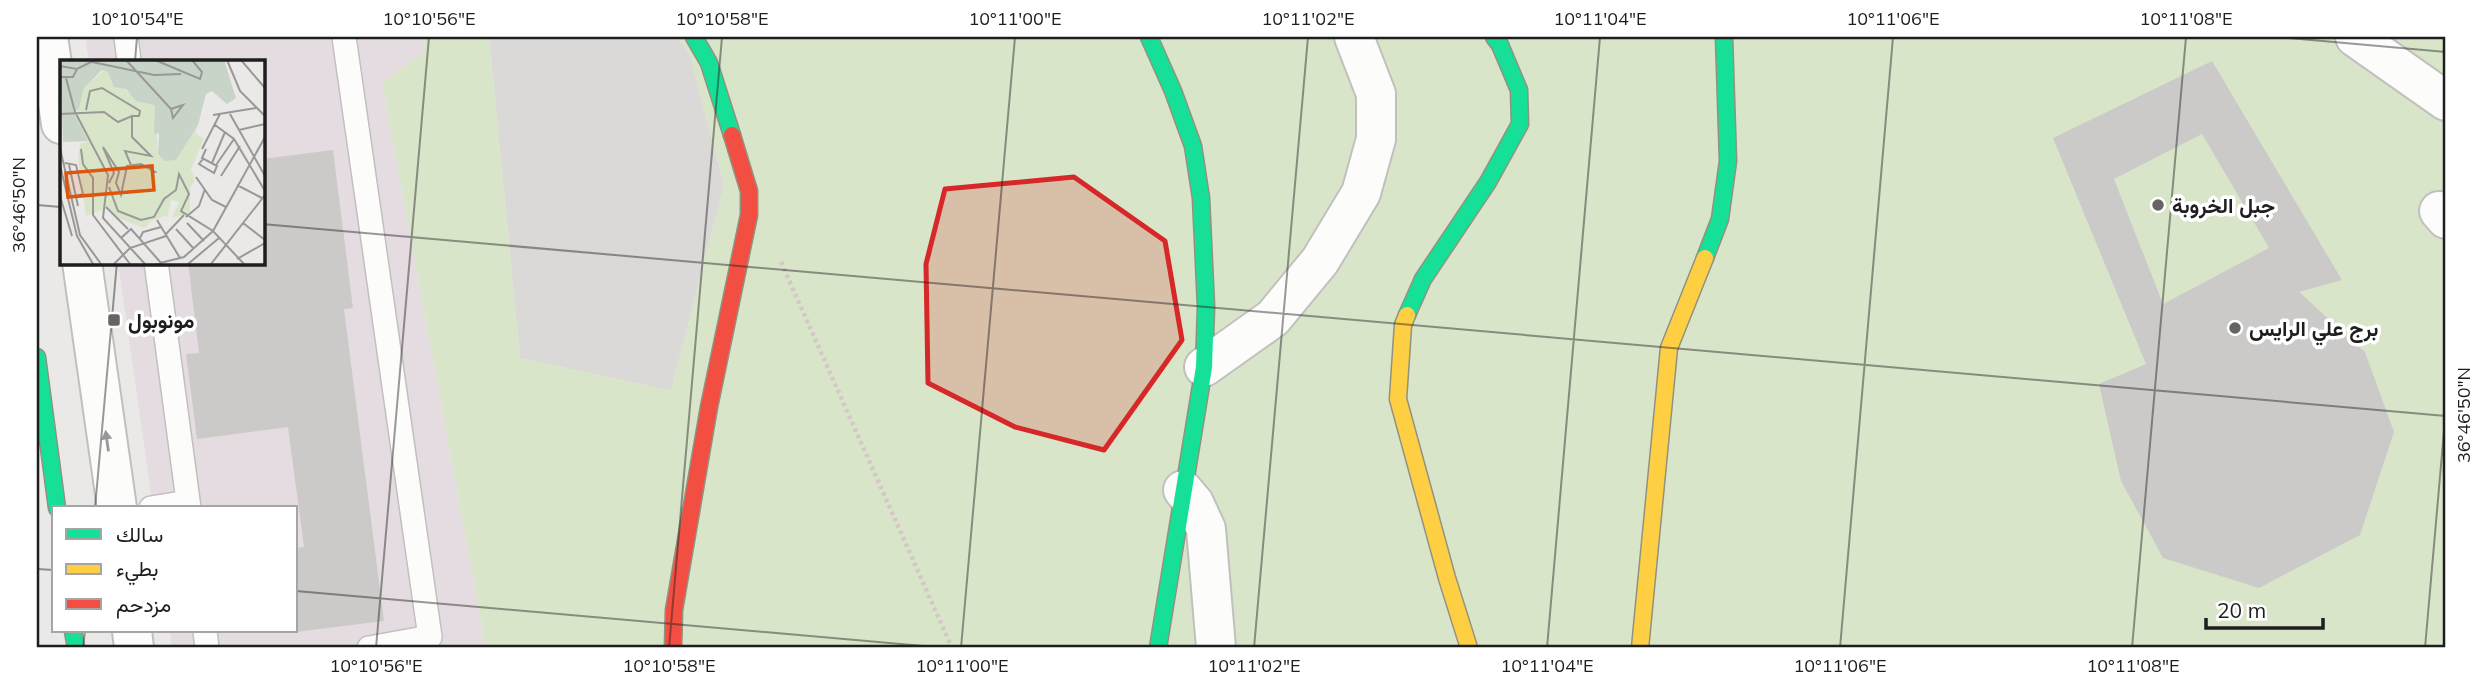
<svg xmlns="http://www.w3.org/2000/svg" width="2483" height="685" font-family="Mulish,Vazirmatn,sans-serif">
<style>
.residential{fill:#dbd9d8}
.industrial{fill:#e4dce1}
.grass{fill:#d9e5c9}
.building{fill:#cccac8;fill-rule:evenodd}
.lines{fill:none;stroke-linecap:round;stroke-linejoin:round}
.lane-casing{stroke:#c1c0bf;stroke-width:26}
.street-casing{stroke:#c1c0bf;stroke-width:42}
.fast-casing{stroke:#929281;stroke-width:19}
.slow-casing{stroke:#929281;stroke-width:19}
.jam-casing{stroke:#929281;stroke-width:19}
.path{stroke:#d4c8c7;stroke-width:4.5;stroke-dasharray:3.5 3.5;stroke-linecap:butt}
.lane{stroke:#fcfcfb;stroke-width:23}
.street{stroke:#fcfcfb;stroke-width:38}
.fast{stroke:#16e098;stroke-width:16}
.slow{stroke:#ffcf43;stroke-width:16}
.jam{stroke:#f24e42;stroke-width:16}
.oneway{fill:#989898}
.marked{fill:#d62828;fill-opacity:0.2;stroke:#d62828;stroke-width:5;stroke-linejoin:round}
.ticks{fill:none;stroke:#1e1e1e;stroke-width:2;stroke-opacity:0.45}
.poi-dot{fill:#666564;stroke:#fff;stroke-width:2.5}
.labels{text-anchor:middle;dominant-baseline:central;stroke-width:7;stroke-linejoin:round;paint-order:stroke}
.poi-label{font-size:21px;font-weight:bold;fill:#1e1e1e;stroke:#fff;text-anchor:start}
.inset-road{fill:none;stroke:#999897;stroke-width:2}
.view{fill:#de560d;fill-opacity:0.15;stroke:#de560d;stroke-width:3.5}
.inset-edge{fill:none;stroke:#1e1e1e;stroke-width:3.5}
.neatline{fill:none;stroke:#1e1e1e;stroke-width:2.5}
.ticks-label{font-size:18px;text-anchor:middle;fill:#1e1e1e}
</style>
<rect width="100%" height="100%" fill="#ebe9e7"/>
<path class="residential" d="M489,37h188l13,18 34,130 -53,206 -151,-33z"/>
<path class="industrial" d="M85,37h339l1,14 -43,32 104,565h-314l-2,-17h126v-123h-143l-35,-245 144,-1v-201h-173z"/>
<path class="grass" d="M424,37h65l31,321 151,33 53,-206 -34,-130 -13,-18h1769v611h-1960l-104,-565 43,-32z"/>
<path class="building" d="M2212,61l130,219 -43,12 66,60 29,80 -34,103 -101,53 -96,-30 -42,-77 -22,-97 47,-20 -93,-226zM2202,134l67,114 -106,56 -49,-125z
M333,150l20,158 -9,1 40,312 -88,11v-84l8,-1 -16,-120 -91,12 -11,-85 13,-1 -11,-91h74v-103z"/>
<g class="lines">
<defs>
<path id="lane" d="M126,37l3,24
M344,37l86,600 -61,11
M156,262l33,246
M151,508l37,-6
M205,631l2,17"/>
<path id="street" d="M48,37l13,87
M2355,37l91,64
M2439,211l7,8
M82,262l35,246
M1204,367l69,-49 47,-57 41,-68 15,-54v-45l-22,-57
M1183,490l11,13 12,26 10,119
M132,631l2,17"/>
<path id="fast" d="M694,37l15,26 23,72
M1149,37l24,54 20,55 8,52 5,109 -2,60 -46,281
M1705,258l15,-39 8,-58 -4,-124
M1407,315l16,-36 65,-97 32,-58 -1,-34 -19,-45 -6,-8
M37,357l20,151
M73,631l3,17"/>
<path id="slow" d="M1407,315l-4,10 -5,74 49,179 22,70
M1640,648l29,-300 36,-90"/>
<path id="jam" d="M673,648l1,-38 35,-203 40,-192v-24l-17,-56"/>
</defs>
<use href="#lane" class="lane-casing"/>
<use href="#street" class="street-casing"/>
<use href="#fast" class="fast-casing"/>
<use href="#slow" class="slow-casing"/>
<use href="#jam" class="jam-casing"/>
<path class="path" d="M781,262l171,386"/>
<use href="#lane" class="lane"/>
<use href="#street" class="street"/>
<use href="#fast" class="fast"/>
<use href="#slow" class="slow"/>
<use href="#jam" class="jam"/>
</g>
<defs><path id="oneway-solid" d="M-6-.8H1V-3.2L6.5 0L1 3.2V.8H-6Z" transform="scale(1.75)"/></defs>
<use class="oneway" href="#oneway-solid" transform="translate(107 441) rotate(-98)"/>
<path class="marked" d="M1074,177l91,64 17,99 -78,110 -89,-23 -87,-44 -2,-119 19,-75z"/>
<path class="ticks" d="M2277,37l169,15M135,61l2,-24M37,205l24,2M262,224l2184,192M95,508l22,-246M37,569l17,1M296,591l650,57M83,648l2,-17M376,648l53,-611M669,648l53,-611M961,648l54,-611M1254,648l54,-611M1547,648l53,-611M1840,648l53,-611M2132,648l54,-611M2425,648l21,-240"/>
<g class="poi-dot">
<circle cx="2158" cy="205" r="7"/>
<rect x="107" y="313" width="14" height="14" rx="3.5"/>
<circle cx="2235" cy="328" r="7"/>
</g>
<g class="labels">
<g class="poi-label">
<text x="2172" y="205">جبل الخروبة</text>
<text x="128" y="320">مونوبول</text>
<text x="2249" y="328">برج علي الرايس</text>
</g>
</g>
<g transform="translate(60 60)">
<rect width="205" height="205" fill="#ebe9e7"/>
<path d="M46,9l22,24 27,11 3,49 18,7 22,-35 -3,8 9,6 -13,30 4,12 -5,7v24l-5,3 -13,3 7,-16 -8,-2 -3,15 -17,6 -6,7 -25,-9 -13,-11 -21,8 -8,-57 2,-15 8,-3 -15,-30 6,-2 5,-21z" fill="#d9e5c9"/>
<path d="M0,0h164l12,38 -9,6 -15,-13 -6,3 -8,31 -22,35 -12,1 -6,-8 1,-19 -5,-1 1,-28 -19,-4 -10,-12 -12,-2 -6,-15 -6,-2 -18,18 -5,21 -6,2 15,30 -25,1z" fill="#c7d4c7"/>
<path class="inset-road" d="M66,0l45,49 2,9 10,-13 -12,4M95,0l45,19 2,-7 -10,-12M167,0l13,31 25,25M181,0l24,28M32,2l62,13 27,-1M0,6l17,3 16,-8M0,17h13l4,-8M6,18l9,34 33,63 -5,43 42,46M26,50l4,-19 12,-3 38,23 -1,5h-6M0,54l44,-2 14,10 14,-6v21l19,19 -26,-5 6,14M170,54l35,62M153,55l43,-7M155,65l19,14 31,52M179,70l26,-6M0,88l20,87 21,29M21,89l2,15 10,14v37l37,49M142,89l18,-35M143,99l-4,5 15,9 3,-7 -15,-8 4,-9M5,103l11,2 7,29 -7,2M152,103l13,-31M0,105l17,71 16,28M9,105l9,41M156,105l18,-26M161,116l19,-30M136,117l16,23 14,7M49,123l5,-10 -11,-26 16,25 -3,11 5,12 6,-29 14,-2 14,8 -4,1M177,125l25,13M49,127l9,24 23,9 13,-3 10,-18 12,-9 3,-16 10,20 -8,17 32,20 31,33M0,136l12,40M46,147l22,22M126,157l13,-11 6,-17M97,160l23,38M127,163l17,18M183,163l22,17M116,169l18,20M105,175l19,-20M61,178l10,-9 31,35M80,178l3,-6 18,-5M177,199l28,-16M54,204l16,-16 36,-12M96,204l28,-7 29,-26 52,-94M128,204l31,-26M151,204l54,-69"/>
<path class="view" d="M92,106l2,24 -86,7 -2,-24z"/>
<rect width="205" height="205" class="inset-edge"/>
</g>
<rect width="2483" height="685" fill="none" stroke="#ffffff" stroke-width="77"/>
<rect x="52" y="506" width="245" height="126" fill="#ffffff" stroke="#a5a5a5" stroke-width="2"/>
<rect x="66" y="529" width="35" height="10" fill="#16e098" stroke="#a5a5a5" stroke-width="2"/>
<text x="116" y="542" font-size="21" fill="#1e1e1e">سالك</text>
<rect x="66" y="564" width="35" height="10" fill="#ffcf43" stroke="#a5a5a5" stroke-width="2"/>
<text x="116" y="576" font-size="21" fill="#1e1e1e">بطيء</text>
<rect x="66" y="599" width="35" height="10" fill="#f24e42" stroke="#a5a5a5" stroke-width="2"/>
<text x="116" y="612" font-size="21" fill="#1e1e1e">مزدحم</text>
<path d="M2206 618v10h117v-10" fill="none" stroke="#1e1e1e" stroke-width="3.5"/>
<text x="2217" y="618" font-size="21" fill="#1e1e1e" stroke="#ffffff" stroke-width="5" paint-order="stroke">20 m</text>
<rect x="38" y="38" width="2406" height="608" class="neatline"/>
<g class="ticks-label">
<text x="137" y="25">10°10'54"E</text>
<text x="429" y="25">10°10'56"E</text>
<text x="722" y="25">10°10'58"E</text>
<text x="1015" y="25">10°11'00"E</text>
<text x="1308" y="25">10°11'02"E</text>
<text x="1600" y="25">10°11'04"E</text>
<text x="1893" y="25">10°11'06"E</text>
<text x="2186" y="25">10°11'08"E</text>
<text transform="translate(19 205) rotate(-90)" y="6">36°46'50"N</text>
<text transform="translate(2464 415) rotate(-90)" y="6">36°46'50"N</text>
<text x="376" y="672">10°10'56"E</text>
<text x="669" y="672">10°10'58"E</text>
<text x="962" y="672">10°11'00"E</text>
<text x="1254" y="672">10°11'02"E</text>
<text x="1547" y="672">10°11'04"E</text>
<text x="1840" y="672">10°11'06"E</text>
<text x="2133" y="672">10°11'08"E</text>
</g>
</svg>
